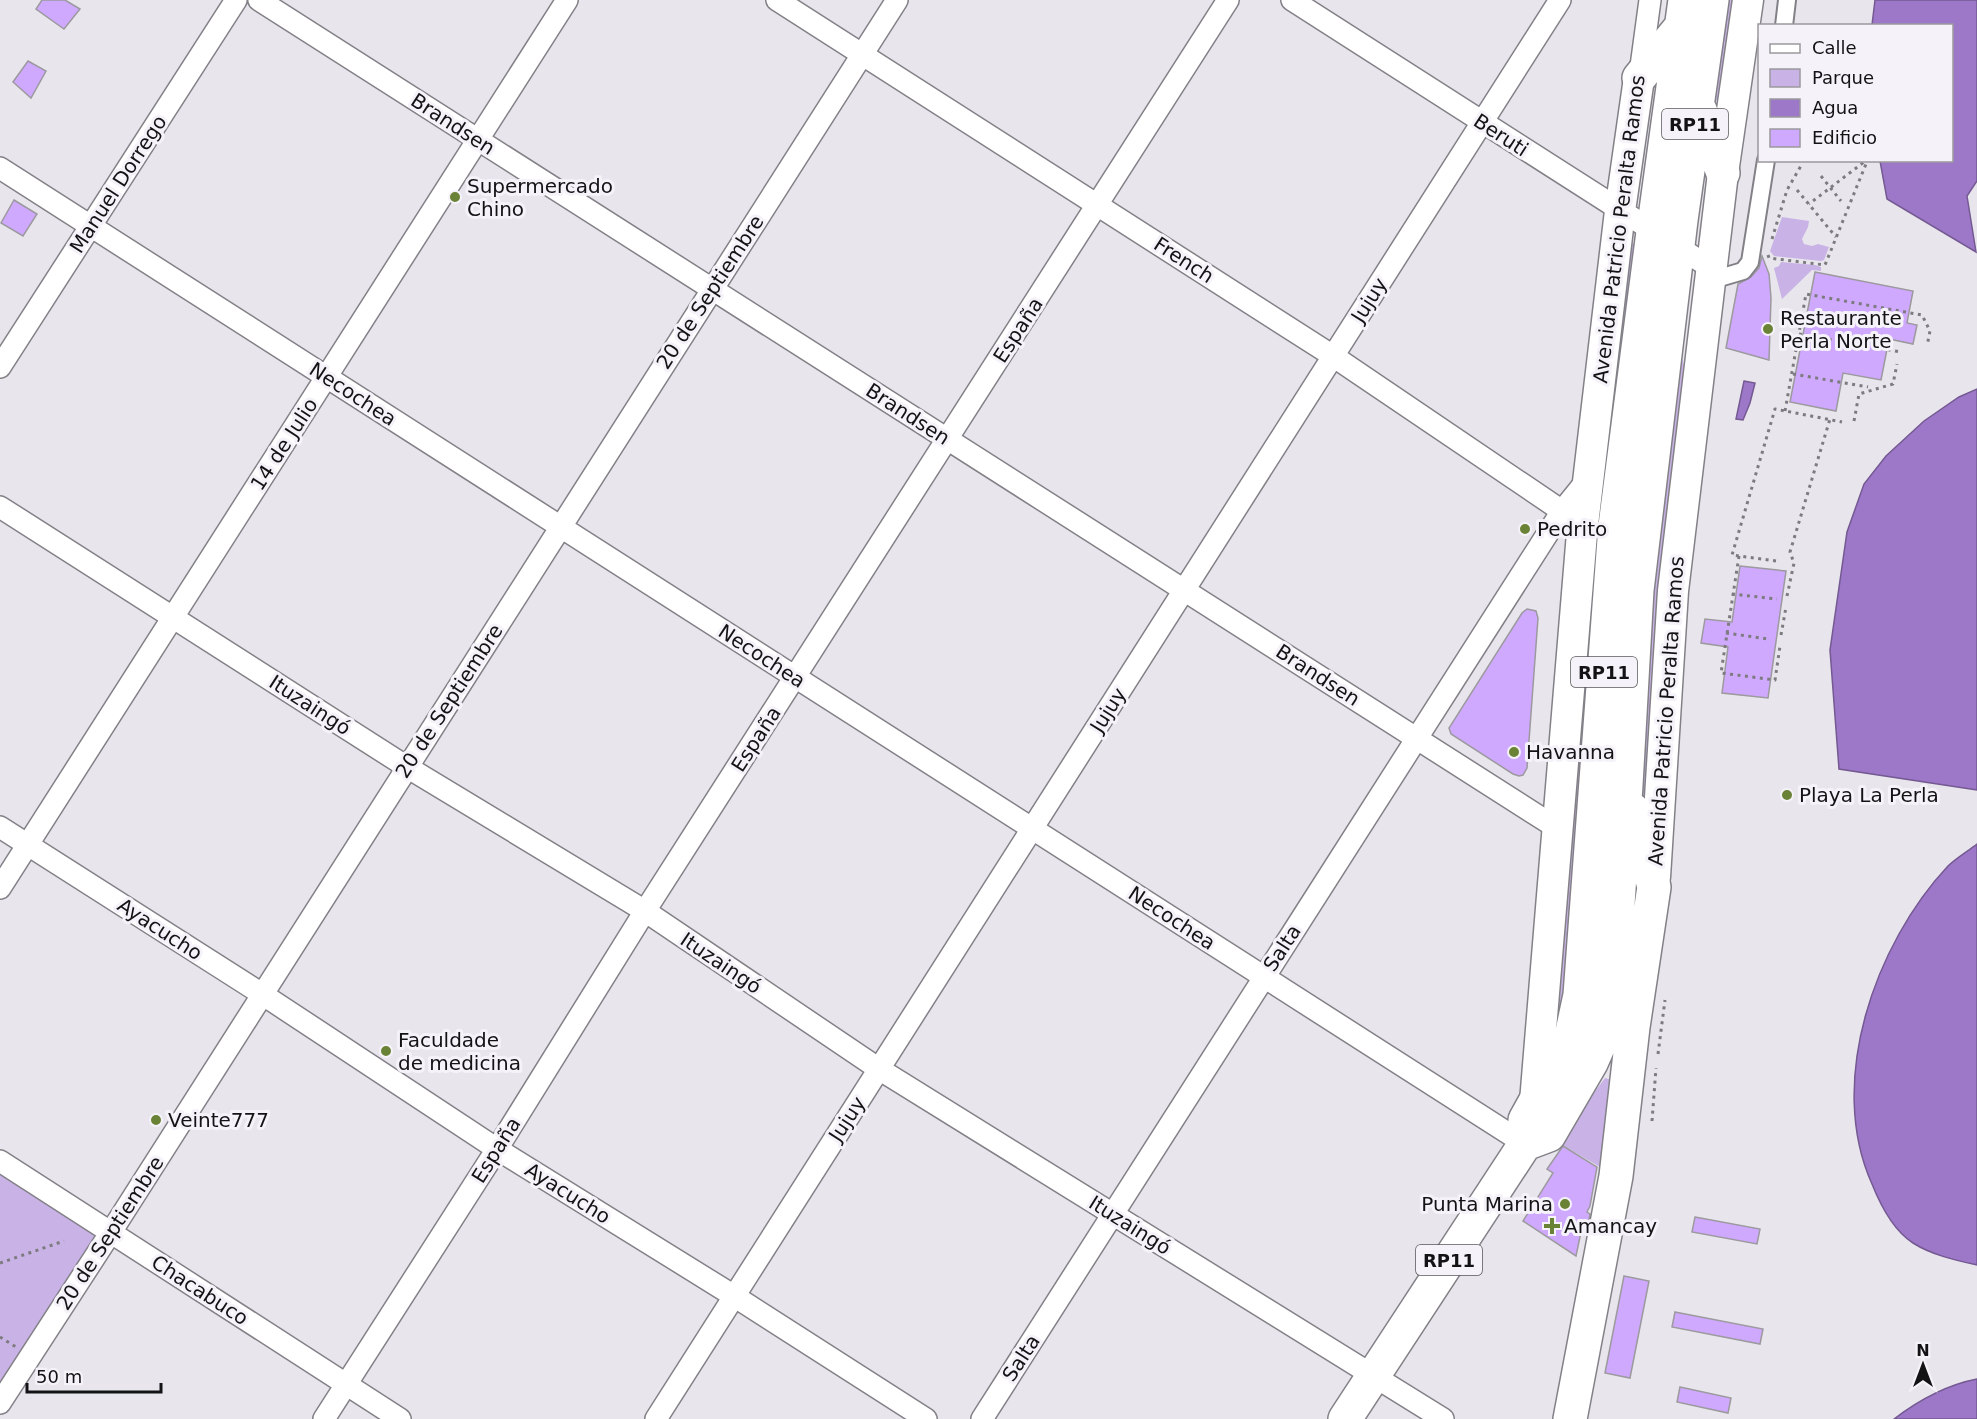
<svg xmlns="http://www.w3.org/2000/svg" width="1977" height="1419" font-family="'DejaVu Sans',sans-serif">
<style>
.green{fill:#c9b3e6}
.water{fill:#9d78c8;stroke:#745992;stroke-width:1.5}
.building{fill:#cfa9fe;stroke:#9c999f;stroke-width:1.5}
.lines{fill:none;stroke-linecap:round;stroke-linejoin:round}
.pedestrian-casing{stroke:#838187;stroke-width:20}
.minor-casing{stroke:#838187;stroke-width:24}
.secondary-casing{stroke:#838187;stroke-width:33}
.primary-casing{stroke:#838187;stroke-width:36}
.path{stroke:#7d7b7f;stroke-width:3;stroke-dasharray:3 4.5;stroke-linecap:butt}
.pedestrian{stroke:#fff;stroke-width:16}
.minor{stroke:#fff;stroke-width:21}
.secondary{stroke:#fff;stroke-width:30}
.primary{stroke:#fff;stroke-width:33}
.poi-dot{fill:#6a8235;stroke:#f5f3f9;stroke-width:2}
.labels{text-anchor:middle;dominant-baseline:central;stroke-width:6;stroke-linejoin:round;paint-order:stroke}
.shield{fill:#f5f3f9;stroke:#575659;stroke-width:1.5}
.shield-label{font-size:18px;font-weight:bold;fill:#131214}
.street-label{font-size:20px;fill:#131214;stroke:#f5f3f9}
.poi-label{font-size:20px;fill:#131214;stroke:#f5f3f9;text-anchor:start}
</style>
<rect width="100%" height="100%" fill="#e8e6ec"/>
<path class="green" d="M1722,0h15l-18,105c-13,-14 1,-84 3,-105z
M1782,217l27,4 -1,6 -6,12 2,5 8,2 6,-2 11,3 -5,13 -3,1 -47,-5 -4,-5z
M1631,243l5,2 -66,748 -13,34 -4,-2 37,-498z
M1781,262l34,3 6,2v4l-9,-1 -30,29 -8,-31 5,-2z
M1690,279l-9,75 7,27 -39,432 -13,-28 12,-198z
M1605,1078l7,2 -10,86 -2,1 -43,-25z
M0,1161l111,71 -111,171z"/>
<path class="water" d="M1875,0h102v181l-10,15 9,56 -89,-53 -7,-38 72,-1v-134l-80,-1z
M1744,381l11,2 -5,20 -7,17 -7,-1z
M1977,389v401l-138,-21 -9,-119 17,-118 17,-48 22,-28 38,-35 35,-24z
M1977,844v421c-22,-5 -45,-10 -64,-22 -19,-12 -33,-39 -41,-59 -46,-102 3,-240 76,-318 8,-8 20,-15 29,-22z
M1977,1379v40h-83c25,-19 52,-34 83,-40z"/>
<path class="building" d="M42,0h23l15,9 -16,20 -28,-20z
M28,61l18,10 -15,27 -18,-16z
M14,200l23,14 -14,22 -22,-13z
M1762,256l7,18 2,24 -2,62 -43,-12 12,-64 13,-7 8,-9z
M1815,272l98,19 -6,32 10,2 -4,19 -24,-5 -8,41 -38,-7 -7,38 -46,-9z
M1740,566l46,5 -18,127 -46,-5 6,-46 -27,-4 4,-24 27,3z
M1527,609l9,2 2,7 -11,150 -4,7 -4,1 -6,-2 -62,-40 -2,-6 73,-115z
M1563,1146l34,21 -7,39 -3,6 3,2 -3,17 -6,1 -5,24 -53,-35 30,-48 -6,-4z
M1695,1217l65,12 -3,15 -65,-12z
M1624,1276l25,5 -19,97 -25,-5z
M1675,1312l88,17 -3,15 -88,-17z
M1680,1387l51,11 -3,15 -51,-11z"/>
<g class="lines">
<defs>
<path id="pedestrian" d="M1784,26l3,-26
M1709,281l34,-10 7,-9 16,-102"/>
<path id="minor" d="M259,0l1298,828
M777,0l556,356 229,155 9,10
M1292,0l419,268
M1640,74l10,-74
M0,168l1525,976
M0,367l236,-367
M0,507l407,260 238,144 234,158 564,350
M0,827l262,167 235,155 237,147 192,123
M0,888l567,-888
M0,1161l400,258
M0,1403l111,-171 786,-1232
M324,1419l173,-270 148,-238 583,-911
M656,1419l904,-1419
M982,1419l580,-908 25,-31"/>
<path id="secondary" d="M1655,877l18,-286 50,-418 25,-173
M1535,1102l47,-569 38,-322 19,-133"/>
<path id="primary" d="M1639,78l41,-50
M1700,110l23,63
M1525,1144l24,-9 42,-72 8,-18 9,-36 7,-60 11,-164 11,-195 44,-370 31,-220
M1525,1144v-24l41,-74 6,-14 8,-37 35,-469 38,-294 32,-232
M1345,1419l180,-275
M1570,1419l46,-243 17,-149 21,-140 -21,-77"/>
</defs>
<use href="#pedestrian" class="pedestrian-casing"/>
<use href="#minor" class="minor-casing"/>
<use href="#secondary" class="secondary-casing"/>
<use href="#primary" class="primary-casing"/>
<path class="path" d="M1821,176l20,25
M1797,190l39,47
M1772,239l15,-49 15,-26
M1768,255l1,3 56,7 41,-101 -2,-2 -55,42
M1799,334l102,18
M1793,374l75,13
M1785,411l21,-117 116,21 8,16 -3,15
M1854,421l5,-27 34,-10 4,-20
M1739,556l-18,117 54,7 5,-34
M1776,561l-44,-6 43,-146 67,13
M1732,594l45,5
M1787,596l7,-33 -4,-11 40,-133
M1726,633l42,6
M1781,635l5,-28
M1658,1054l7,-54
M1652,1121l4,-53
M0,1263l64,-22
M0,1337l16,10"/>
<use href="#pedestrian" class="pedestrian"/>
<use href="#minor" class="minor"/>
<use href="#secondary" class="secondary"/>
<use href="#primary" class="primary"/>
</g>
<g class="poi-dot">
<circle cx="455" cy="197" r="6"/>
<circle cx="1768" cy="329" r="6"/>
<circle cx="1525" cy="529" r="6"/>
<circle cx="1514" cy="752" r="6"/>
<circle cx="1787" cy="795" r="6"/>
<circle cx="386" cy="1051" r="6"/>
<circle cx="156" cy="1120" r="6"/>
<circle cx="1565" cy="1204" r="6"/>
<path d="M1549 1217h6v6h6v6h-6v6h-6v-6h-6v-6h6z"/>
</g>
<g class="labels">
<g class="shield">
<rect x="1662" y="109" width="66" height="30" rx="4.5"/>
<rect x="1571" y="657" width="66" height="30" rx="4.5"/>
<rect x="1416" y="1245" width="66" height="30" rx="4.5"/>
</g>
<g class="shield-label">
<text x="1695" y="124">RP11</text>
<text x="1604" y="672">RP11</text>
<text x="1449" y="1260">RP11</text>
</g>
<g class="street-label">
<text transform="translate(453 124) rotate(33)">Brandsen</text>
<text transform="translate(1501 135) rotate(33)">Beruti</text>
<text transform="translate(118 184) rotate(-57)">Manuel Dorrego</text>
<text transform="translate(1619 229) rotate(-83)">Avenida Patricio Peralta Ramos</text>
<text transform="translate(1184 260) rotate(33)">French</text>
<text transform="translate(710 292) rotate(-57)">20 de Septiembre</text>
<text transform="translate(1369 300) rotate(-58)">Jujuy</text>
<text transform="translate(1018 330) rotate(-57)">España</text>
<text transform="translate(353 394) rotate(33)">Necochea</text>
<text transform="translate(908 414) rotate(33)">Brandsen</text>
<text transform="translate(284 444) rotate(-57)">14 de Julio</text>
<text transform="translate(762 656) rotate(33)">Necochea</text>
<text transform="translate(1318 675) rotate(33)">Brandsen</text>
<text transform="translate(449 701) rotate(-57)">20 de Septiembre</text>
<text transform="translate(310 705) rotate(33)">Ituzaingó</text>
<text transform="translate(1108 710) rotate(-58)">Jujuy</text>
<text transform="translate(1666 711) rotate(-86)">Avenida Patricio Peralta Ramos</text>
<text transform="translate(756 739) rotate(-57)">España</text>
<text transform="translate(1172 918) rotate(33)">Necochea</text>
<text transform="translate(160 929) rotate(33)">Ayacucho</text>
<text transform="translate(1282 948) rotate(-57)">Salta</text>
<text transform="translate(721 963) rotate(34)">Ituzaingó</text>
<text transform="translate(847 1119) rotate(-57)">Jujuy</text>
<text transform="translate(496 1150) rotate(-58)">España</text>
<text transform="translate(568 1193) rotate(32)">Ayacucho</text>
<text transform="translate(1130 1225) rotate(32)">Ituzaingó</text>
<text transform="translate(110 1233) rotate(-57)">20 de Septiembre</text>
<text transform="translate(200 1290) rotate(33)">Chacabuco</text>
<text transform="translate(1021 1358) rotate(-57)">Salta</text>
</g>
<g class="poi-label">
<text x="467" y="186">Supermercado<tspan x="467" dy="23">Chino</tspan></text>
<text x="1780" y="318">Restaurante<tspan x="1780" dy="23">Perla Norte</tspan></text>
<text x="1537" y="529">Pedrito</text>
<text x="1526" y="752">Havanna</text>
<text x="1799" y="795">Playa La Perla</text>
<text x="398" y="1040">Faculdade<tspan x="398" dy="23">de medicina</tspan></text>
<text x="168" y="1120">Veinte777</text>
<text x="1553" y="1204" text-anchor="end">Punta Marina</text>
<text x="1564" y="1226">Amancay</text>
</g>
</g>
<rect x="1758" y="24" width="195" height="138" fill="#f5f3f9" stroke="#9b999d" stroke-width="1.5"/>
<rect x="1770" y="44" width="30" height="9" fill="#ffffff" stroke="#9b999d" stroke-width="1.5"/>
<text x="1812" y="54" font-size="18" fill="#131214">Calle</text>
<rect x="1770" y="69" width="30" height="18" fill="#c9b3e6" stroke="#9b999d" stroke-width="1.5"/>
<text x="1812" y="84" font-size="18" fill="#131214">Parque</text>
<rect x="1770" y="99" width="30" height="18" fill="#9d78c8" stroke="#9b999d" stroke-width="1.5"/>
<text x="1812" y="114" font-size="18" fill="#131214">Agua</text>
<rect x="1770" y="129" width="30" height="18" fill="#cfa9fe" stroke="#9b999d" stroke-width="1.5"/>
<text x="1812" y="144" font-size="18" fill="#131214">Edificio</text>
<g transform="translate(1923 1365)" stroke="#f5f3f9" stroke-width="4.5" paint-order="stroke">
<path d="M0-4.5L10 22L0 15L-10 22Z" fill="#131214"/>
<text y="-9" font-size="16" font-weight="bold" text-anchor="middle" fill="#131214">N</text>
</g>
<path d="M27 1383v9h134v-9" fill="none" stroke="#131214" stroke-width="3"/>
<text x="36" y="1383" font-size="18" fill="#131214" stroke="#f5f3f9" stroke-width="4.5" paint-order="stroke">50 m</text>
</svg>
